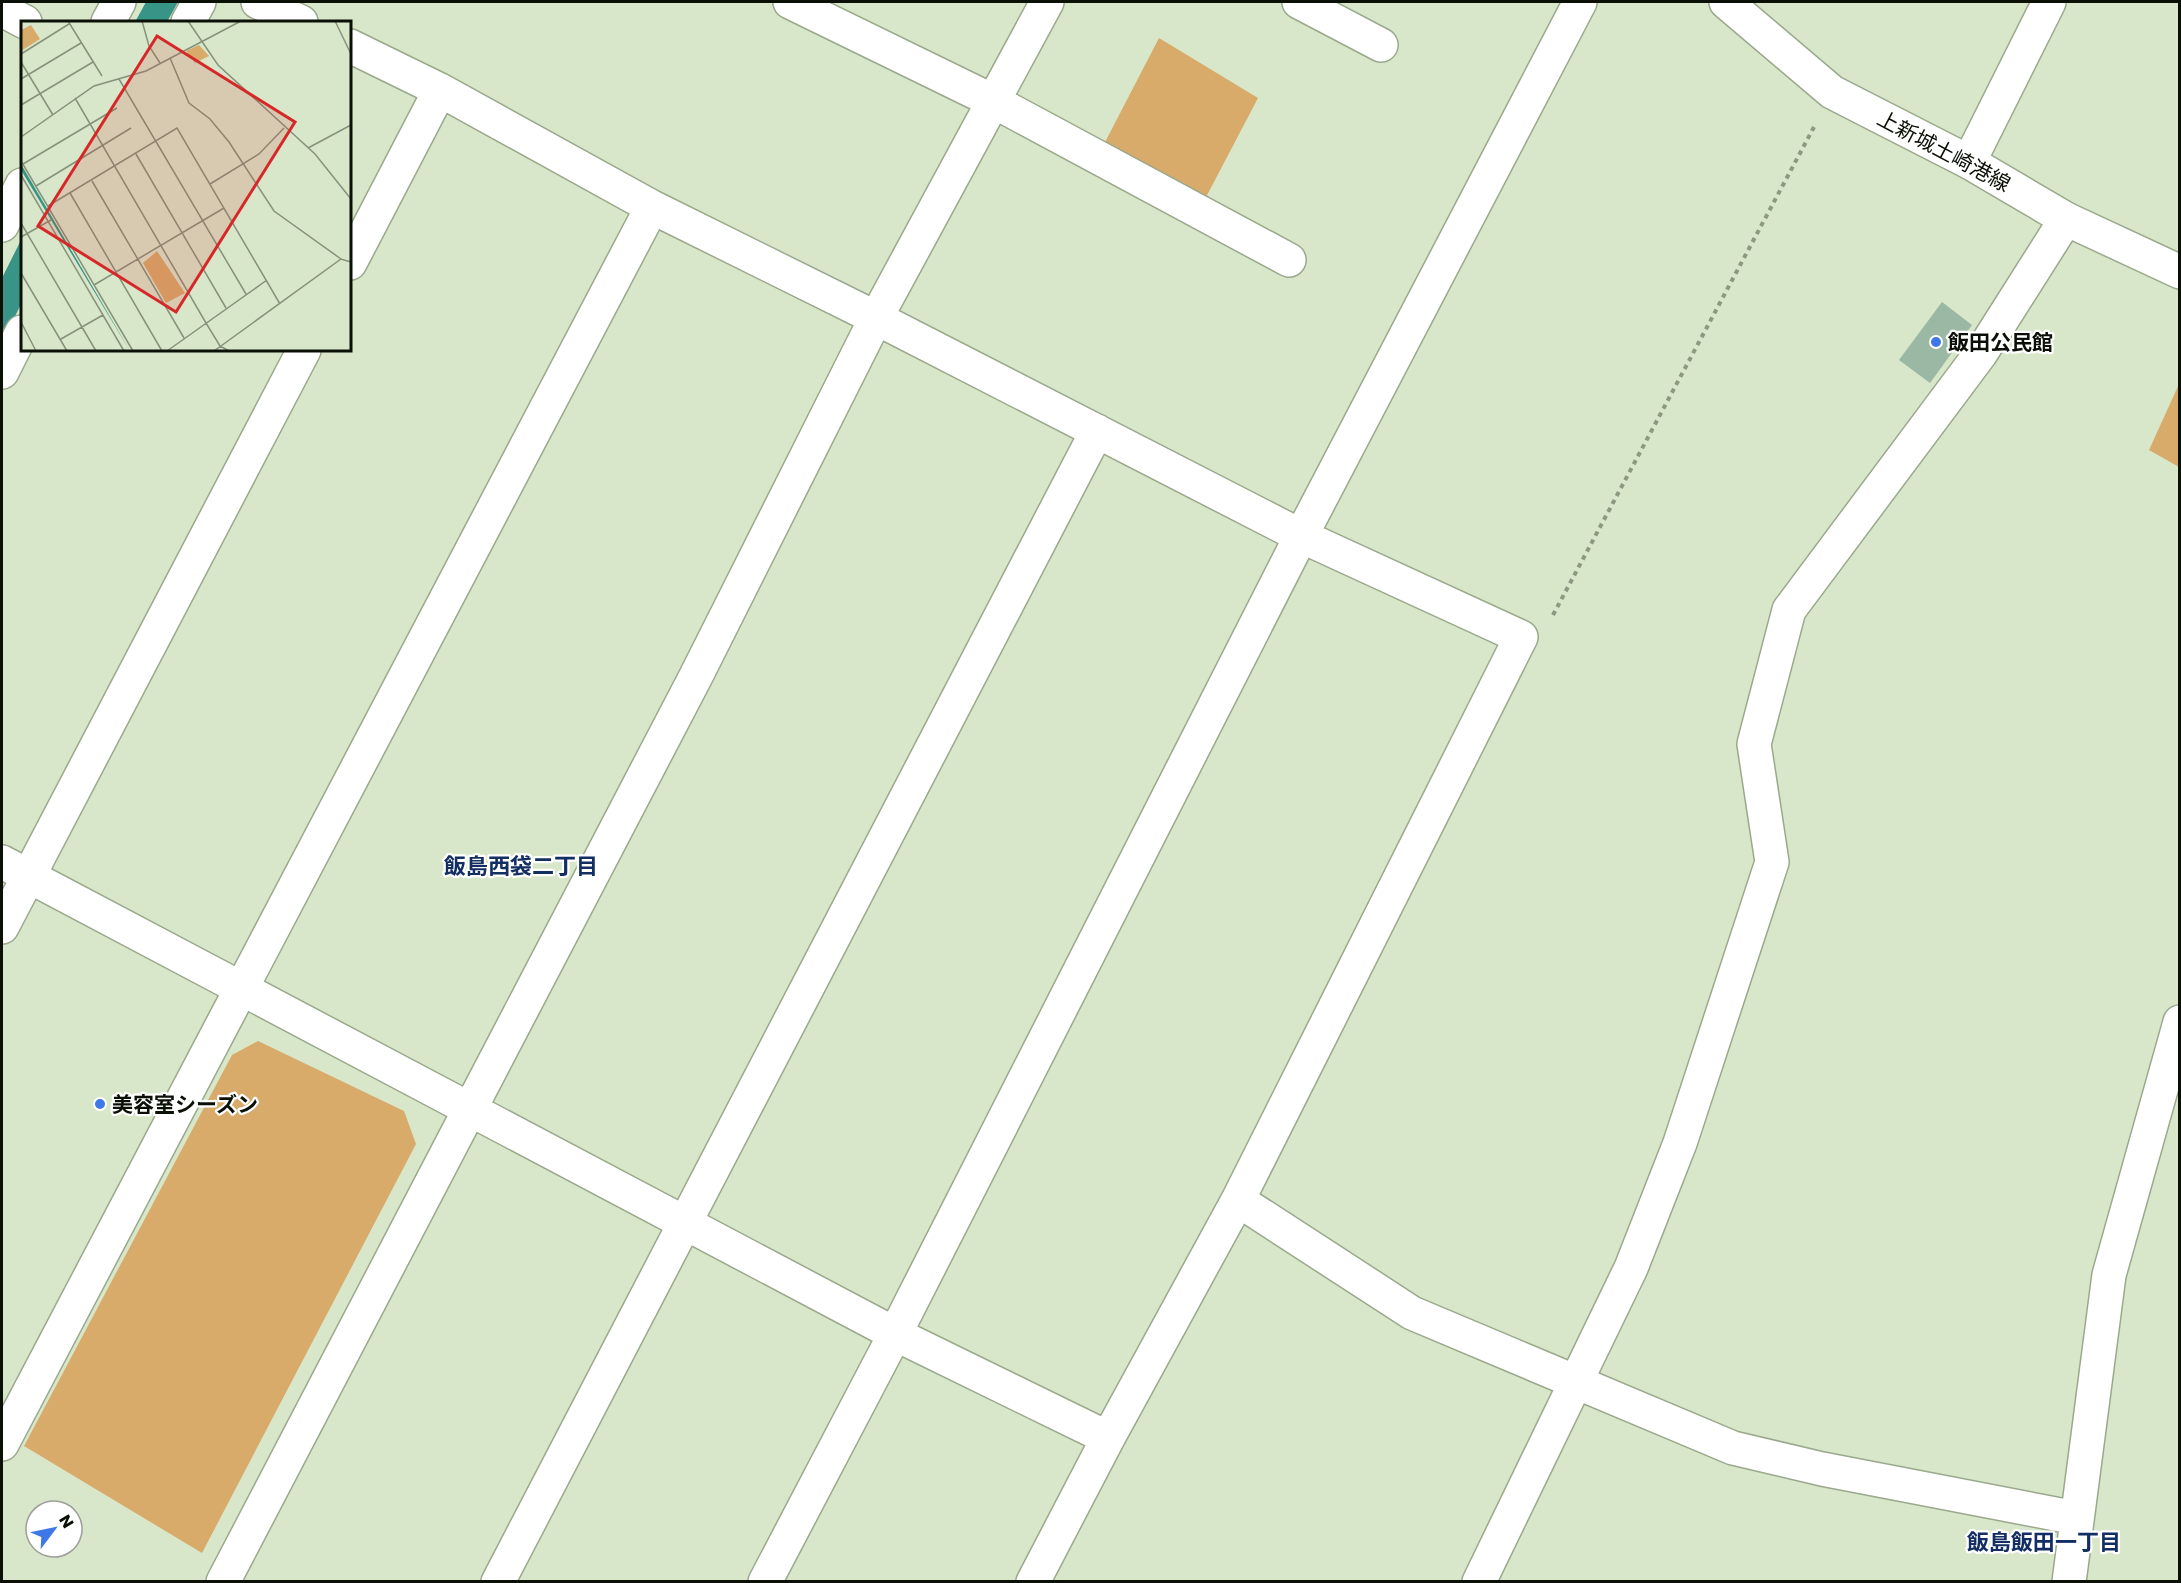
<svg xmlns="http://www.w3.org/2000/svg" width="2181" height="1583" font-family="Poppins,'Noto Sans JP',sans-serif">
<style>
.green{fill:#d8ab6b}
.water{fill:#389486}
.building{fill:#9ab8a3}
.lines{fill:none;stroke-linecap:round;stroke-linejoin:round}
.street-casing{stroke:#9aa88c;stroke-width:36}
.secondary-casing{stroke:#9aa88c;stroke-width:36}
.path{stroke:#8d9882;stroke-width:4;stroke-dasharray:4.5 4.5;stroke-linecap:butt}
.street{stroke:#fff;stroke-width:33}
.secondary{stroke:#fff;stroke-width:33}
.poi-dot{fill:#3e78e8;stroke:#fff;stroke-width:2}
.labels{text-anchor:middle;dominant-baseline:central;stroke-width:4.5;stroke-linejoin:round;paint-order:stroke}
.street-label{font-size:21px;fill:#0b1006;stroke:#fff}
.poi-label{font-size:21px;font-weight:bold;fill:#0b1006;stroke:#fff;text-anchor:start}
.neighbourhood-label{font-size:22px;font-weight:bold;fill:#132e63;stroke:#fff}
.inset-road{fill:none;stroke:#86917b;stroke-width:1.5}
.view{fill:#d62828;fill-opacity:0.15;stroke:#d62828;stroke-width:3}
.inset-edge{fill:none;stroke:#0b1006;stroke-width:3}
</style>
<rect width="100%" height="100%" fill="#d8e7c9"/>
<path class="green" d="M1159,38l99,60 -54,103 -101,-55z
M2179,384v83l-30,-17z
M258,1041l146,70 12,33 -214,409 -178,-107 208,-391z"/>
<path class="water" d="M146,2h32l-11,20h-32z
M22,238v64l-20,41v-65z"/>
<path class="building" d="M1942,302l30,23 -42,58 -31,-23z"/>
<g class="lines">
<defs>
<path id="street" d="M258,2l43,20
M790,2l203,99 296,159
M1299,2l82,43
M2,10l23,12
M108,22l11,-20
M188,22l11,-20
M350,46l90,44 212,117 224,111 425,218 220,101 -283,563 -130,238 -75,144
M1969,162l80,-160
M2,225l20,-40
M350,263l90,-173
M2,372l20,-40
M2,862l893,472 213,104
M2,927l302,-577
M1238,1200l174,113 321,135 89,21 254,49
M2,1444l650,-1237
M223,1582l473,-906 180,-358 171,-316
M498,1582l599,-1151
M765,1582l130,-248 406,-798 279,-534
M1479,1582l152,-314 49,-125 92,-281 -18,-118 35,-134 192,-257 85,-134
M2069,1582l40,-307 71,-253"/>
<path id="secondary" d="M1726,2l106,90 137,70 97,57 114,53"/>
</defs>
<use href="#street" class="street-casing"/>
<use href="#secondary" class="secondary-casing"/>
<path class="path" d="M1553,615l261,-488"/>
<use href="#street" class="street"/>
<use href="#secondary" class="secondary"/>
</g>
<g class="poi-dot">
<circle cx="1936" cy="342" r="6"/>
<circle cx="100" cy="1104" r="6"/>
</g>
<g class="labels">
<g class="street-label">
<text transform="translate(1944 151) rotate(28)">上新城土崎港線</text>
</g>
<g class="poi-label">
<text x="1948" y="342">飯田公民館</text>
<text x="112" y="1104">美容室シーズン</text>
</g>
<g class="neighbourhood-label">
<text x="521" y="866">飯島西袋二丁目</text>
<text x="2044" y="1542">飯島飯田一丁目</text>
</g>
</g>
<g transform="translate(21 21)">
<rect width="330" height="330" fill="#d8e7c9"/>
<path d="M10,4l9,14 -19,12v-21zM178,24l10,11 -14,7 -9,-12zM136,230l28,42 -19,10 -23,-40z" fill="#d8ab6b"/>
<path d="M0,143l109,187 -109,-181z" fill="#389486"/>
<path class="inset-road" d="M47,0l34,55M121,0l7,25 11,17M167,0l30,44 97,89 36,45M314,0l16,33M0,33l48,-30M149,37l19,45 21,16 19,23 45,69 67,48M0,41l32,53M0,58l60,-36M98,58l127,215M54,77l131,225 14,23 9,5M0,84l72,-43M0,116l73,-51 52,-15 95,-50M287,127l43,-23M115,133l90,154M0,140l112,190M2,143l94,-56M0,154l103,176M71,160l92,157M189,163l49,-30 25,-26M15,165l95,-58M49,172l92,158M27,185l129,-78 103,176M0,202l75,128M0,216l30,-17M0,252l46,78M73,264l130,-77M0,301l15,29M40,318l42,-24M146,330l100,-71M193,330l127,-92 10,3"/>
<path class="view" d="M136,15l138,86 -119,190 -138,-86z"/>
<rect width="330" height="330" class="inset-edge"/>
</g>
<rect width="2181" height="1583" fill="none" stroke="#0b1006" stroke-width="6"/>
<g transform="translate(54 1529) rotate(58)"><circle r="28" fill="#ffffff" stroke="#9d9f9b" stroke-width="1.5"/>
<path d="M0-4.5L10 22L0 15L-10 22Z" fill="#3e78e8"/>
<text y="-9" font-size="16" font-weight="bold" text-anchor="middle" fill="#0b1006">N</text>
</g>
</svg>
